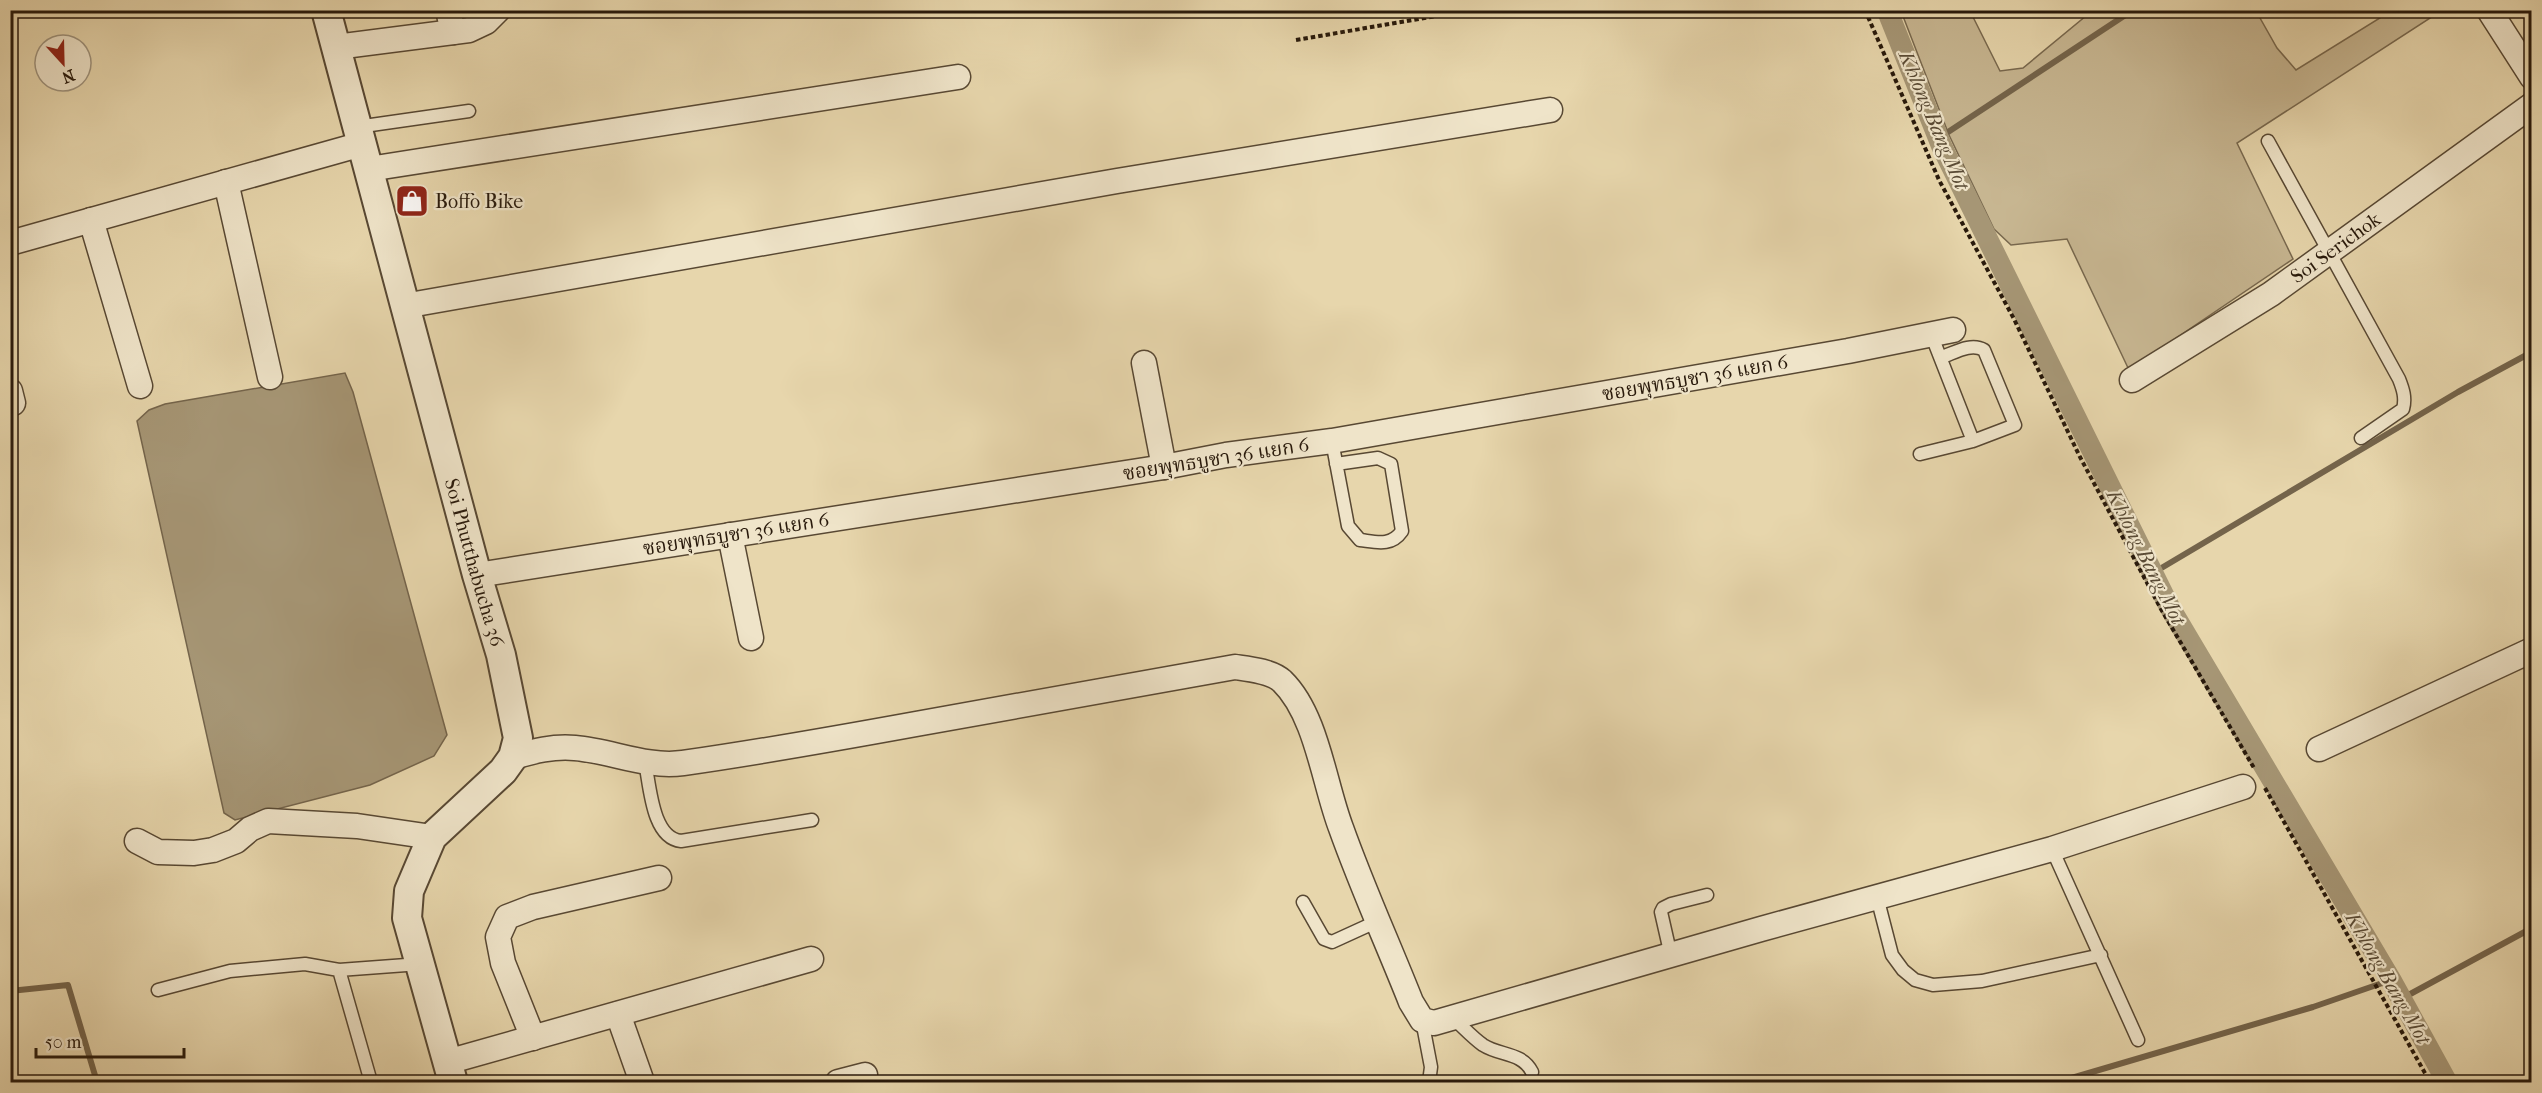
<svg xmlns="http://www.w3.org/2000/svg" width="2542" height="1093" font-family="'IM FELL French Canon','Noto Serif Thai',serif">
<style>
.green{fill:#c7b691;stroke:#78684e;stroke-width:1.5}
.water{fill:#a69675;stroke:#74644b;stroke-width:1.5}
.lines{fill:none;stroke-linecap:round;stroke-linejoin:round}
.stream{stroke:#74644b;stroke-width:6}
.canal{stroke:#a69675;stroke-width:21}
.service-casing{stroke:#584833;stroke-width:15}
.minor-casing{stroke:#584833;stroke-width:27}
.tertiary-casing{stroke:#584833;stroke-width:32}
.path{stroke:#28190b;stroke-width:4;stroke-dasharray:4.5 3;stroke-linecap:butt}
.service{stroke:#efe4c9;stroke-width:12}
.minor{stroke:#efe4c9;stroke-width:24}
.tertiary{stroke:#efe4c9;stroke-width:28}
.labels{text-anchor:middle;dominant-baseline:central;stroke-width:4.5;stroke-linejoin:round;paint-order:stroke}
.poi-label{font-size:20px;fill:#28190b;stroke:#efe4c9;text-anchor:start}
.street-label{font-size:20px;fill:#28190b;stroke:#efe4c9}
.water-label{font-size:21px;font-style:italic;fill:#5a4b35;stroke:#efe4c9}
</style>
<rect width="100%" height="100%" fill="#e7d6ac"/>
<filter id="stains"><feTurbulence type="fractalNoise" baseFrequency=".00333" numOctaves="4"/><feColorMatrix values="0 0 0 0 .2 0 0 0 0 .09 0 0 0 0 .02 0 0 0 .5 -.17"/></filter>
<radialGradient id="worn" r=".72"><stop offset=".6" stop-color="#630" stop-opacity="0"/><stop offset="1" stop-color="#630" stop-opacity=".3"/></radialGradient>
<path class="green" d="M1901,11h69l30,60 23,-3 69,-57h164l21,37 19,22 95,-59h50l-204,132 56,116 -164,111 -62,-131 -56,6 -17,-16 -45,-94z"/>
<path class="water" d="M345,373l8,19 94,343 -13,21 -64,29 -135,35 -11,-7 -87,-392 12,-11 16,-6z"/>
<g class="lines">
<path class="stream" d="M1939,138l194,-128
M2153,573l305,-181 74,-40
M10,991l58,-6 29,97
M2401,999l131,-71
M2058,1082l255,-75 78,-27"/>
<path class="canal" d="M1887,10l55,137 227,459 222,374 56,102"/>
<defs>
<path id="service" d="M357,127l112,-16
M2268,141l131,238c4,10 7,19 4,30l-42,29
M1942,357c12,-4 29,-15 42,-7l31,75 -42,16
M1332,441l16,85 12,14c16,2 31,7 42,-9l-11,-67 -13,-6 -42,6
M1920,454l53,-13 -42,-107
M645,762c5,24 7,76 36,79l131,-21
M2052,849l86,191
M1877,897l15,58 11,15 12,10 18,5 49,-4 119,-26
M1303,902l21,37 8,3 46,-21
M1671,956l-10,-44 2,-4 8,-4 36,-9
M339,970l32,112
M158,990l72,-19 75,-7 34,6 81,-6
M1454,1019c10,9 19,19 29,26 17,11 39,7 49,27
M1422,1020l9,47 -2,15"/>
<g id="minor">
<path d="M448,10l5,22"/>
<path d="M2489,10l43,67"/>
<path d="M336,47l133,-17 17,-8 12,-12"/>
<path d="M369,169l589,-92"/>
<path d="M226,182l44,195"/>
<path d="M91,220l49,166"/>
<path d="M10,243l352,-99"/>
<path d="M404,306l713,-125 433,-71"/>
<path d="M1144,363l20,104"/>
<path id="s1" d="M2132,380l139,-86 261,-189"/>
<path d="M10,391l3,12"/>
<path d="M730,535l21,103"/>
<path d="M477,575l687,-108 62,-12 106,-14 516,-90 105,-21"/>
<path d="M2319,749l213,-99"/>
<path d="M513,757c21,-6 40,-11 62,-9 37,3 71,20 108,15 78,-11 156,-25 233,-39 106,-19 212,-38 319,-57 14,2 36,4 47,14 35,34 42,103 59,147 21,59 47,116 70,174l11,18 12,3 327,-94 291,-80 191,-62"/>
<path d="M137,841l21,11 36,1 19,-3 23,-9 14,-12 18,-8 89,5 75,11"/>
<path d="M618,1014l24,68"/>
<path d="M533,1038l-30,-75 -5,-26 9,-20 26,-10 126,-29"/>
<path d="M447,1062l364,-103"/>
<path d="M838,1082l27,-7"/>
</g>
<g id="tertiary">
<path id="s2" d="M326,10l151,565 24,80 17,83 -5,19 -10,14 -71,66 -23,54 -2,27 46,164"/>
</g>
</defs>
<use href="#service" class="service-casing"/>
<use href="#minor" class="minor-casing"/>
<use href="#tertiary" class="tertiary-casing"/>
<path class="path" d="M1865,10l74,170 75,139 66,138 81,152 93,159
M1296,40l175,-30
M2265,788l165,294"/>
<use href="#service" class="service"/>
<use href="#minor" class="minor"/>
<use href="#tertiary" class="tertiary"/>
</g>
<defs>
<symbol id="shop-square" viewBox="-11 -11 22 22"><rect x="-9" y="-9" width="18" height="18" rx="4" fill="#8f2418" stroke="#efe4c9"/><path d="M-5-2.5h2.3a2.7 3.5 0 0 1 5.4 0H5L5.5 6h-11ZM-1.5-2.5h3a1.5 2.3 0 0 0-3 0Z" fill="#fff"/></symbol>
</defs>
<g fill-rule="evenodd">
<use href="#shop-square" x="393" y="182" width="38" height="38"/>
</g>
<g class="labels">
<g class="poi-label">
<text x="435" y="201">Boffo Bike</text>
</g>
<g class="street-label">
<text stroke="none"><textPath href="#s1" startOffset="243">Soi Serichok</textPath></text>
<text transform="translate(1695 378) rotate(-10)">ซอยพุทธบูชา 36 แยก 6</text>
<text transform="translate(1216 459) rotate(-9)">ซอยพุทธบูชา 36 แยก 6</text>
<text transform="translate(736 534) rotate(-9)">ซอยพุทธบูชา 36 แยก 6</text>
<text stroke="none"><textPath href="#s2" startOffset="572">Soi Phutthabucha 36</textPath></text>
</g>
<g class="water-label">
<text transform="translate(1934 120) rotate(67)">Khlong Bang Mot</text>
<text transform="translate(2146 557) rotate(63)">Khlong Bang Mot</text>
<text transform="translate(2388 978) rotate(60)">Khlong Bang Mot</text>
</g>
</g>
<rect width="2542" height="1093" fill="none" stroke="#e7d6ac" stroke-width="36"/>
<rect x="12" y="12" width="2518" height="1069" fill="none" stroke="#28190b" stroke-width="3"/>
<rect x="18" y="18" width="2506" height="1057" fill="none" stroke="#28190b" stroke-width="1.5"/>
<g transform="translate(63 63) rotate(158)"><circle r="28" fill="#efe4c9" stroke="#9f937d" stroke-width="1.5"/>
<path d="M0-4.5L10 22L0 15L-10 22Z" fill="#8f2418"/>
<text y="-9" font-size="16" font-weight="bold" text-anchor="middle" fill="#28190b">N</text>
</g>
<path d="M36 1048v9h148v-9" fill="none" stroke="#28190b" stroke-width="3"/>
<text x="45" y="1048" font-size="18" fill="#28190b" stroke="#efe4c9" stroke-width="4.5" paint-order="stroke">50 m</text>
<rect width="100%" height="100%" filter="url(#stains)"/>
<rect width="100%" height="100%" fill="url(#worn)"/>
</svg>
